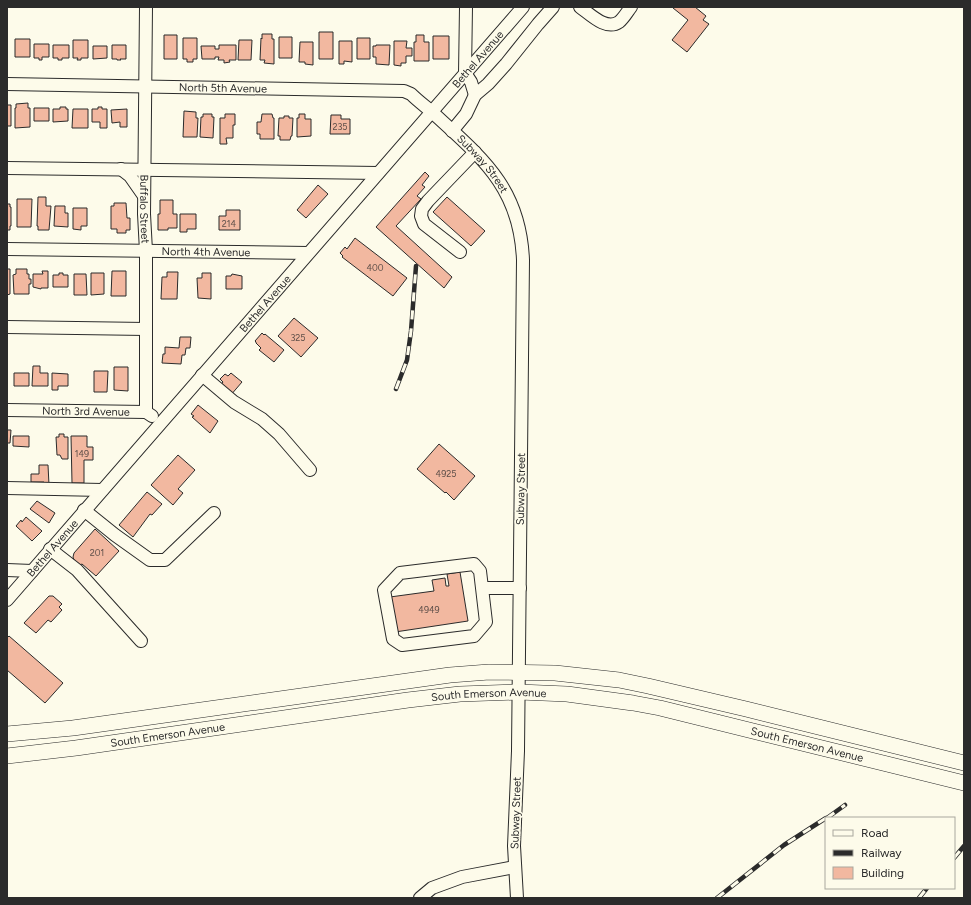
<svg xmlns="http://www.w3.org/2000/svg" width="971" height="905" font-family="Figtree,sans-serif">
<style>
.building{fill:#f2b8a0;stroke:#2b2b2b}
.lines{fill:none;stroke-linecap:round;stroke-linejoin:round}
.minor-casing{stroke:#2b2b2b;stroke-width:14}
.major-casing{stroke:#2b2b2b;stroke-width:16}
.minor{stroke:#fdfbea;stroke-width:12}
.major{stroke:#fdfbea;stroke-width:15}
.rail-casing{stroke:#2b2b2b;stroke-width:4.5}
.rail{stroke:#fdfbea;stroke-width:3;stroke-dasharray:9;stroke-linecap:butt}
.labels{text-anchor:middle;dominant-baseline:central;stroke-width:3;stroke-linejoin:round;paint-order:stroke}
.number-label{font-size:9px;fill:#5d4e48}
.street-label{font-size:11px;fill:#2b2b2b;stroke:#fdfbea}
</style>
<rect width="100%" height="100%" fill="#fdfbea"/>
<path class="building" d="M674,7h21l11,9 -3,4 6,4 -22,28 -15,-12 16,-20 -15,-12z
M319,32h14v27h-14z
M262,34h10v5h2v25l-10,-1 1,-3h-5l1,-22 1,1z
M164,35h13v24h-13z
M416,35h8v7h5v19h-15v-19h2z
M433,36h16v23h-16z
M279,37h13v21h-13z
M183,38h14v21h-4v3h-6v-3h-4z
M357,38h13v21h-13z
M15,39h15v18h-15z
M73,40h15v18h-7v2h-4l1,-2h-5z
M239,40h13l-1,20h-13z
M339,41h13v21l-8,-1v3h-5z
M394,41h13l-1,7h6v8h-6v7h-5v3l-7,-1z
M300,42h13v23l-8,-1v-2h-6z
M34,44h15v13h-7v3h-3v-2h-5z
M53,45h16v13h-7v2h-4v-2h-5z
M112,45h14v14h-6l1,1h-4v-1h-5z
M219,45h17v15h-7l1,2 -6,1v-3h-6l1,-3h-4v2h-13l-1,-13h14v3h4z
M376,45h14l-1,20 -13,-1v-7h-3v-11h3z
M93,46h14v12l-14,1z
M28,103v5h2v19l-15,1v-20h1v-4z
M7,105h4v21h-4z
M60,107h6v2h2v12l-15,1v-13h7z
M98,107h4v2h5v19h-7v-6h-8v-13h6z
M34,108h15v13h-15z
M73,109h15v19h-16z
M127,109v18h-7v-5l-8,1 -1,-13z
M184,111l12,1v6h2l-1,19h-14z
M203,114h9v3h2l-1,21 -13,-1 1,-20h2z
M225,114h10v11h-2v13h-7l1,6h-7v-26h5z
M262,114h10l1,4h1v21h-14v-5h-3v-12h4z
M299,114h6v5h6v17l-14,1v-19h2z
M331,115h10v4h9v15h-20z
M284,116h5v2h4l-1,18h-1l-1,4h-10v-4h-2l1,-18h5z
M425,172l4,4 -7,9 3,2 -8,9 4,3 -25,27 56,51 -8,11 -68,-61z
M318,185l10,9 -22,24 -9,-8z
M38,197h8v9h5l-2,24h-11v-4h-1z
M447,197l38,34 -14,15 -38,-34z
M17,199h15l-1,28h-14z
M160,200h13v14h4v14h-9v2h-10v-16h2z
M114,203h12l1,15h3v12h-4v3h-9v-4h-6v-23h3z
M7,204h3v3h1v19h-1v4h-3z
M55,206h10v7h3v14l-14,-1z
M73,208h14v18h-6v4l-8,-1z
M226,210h14v20h-21v-14h7z
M180,214h16v15h-9v3h-7z
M355,238l52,40 -14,18 -51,-39 1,-1 -3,-3 5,-6 2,2z
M7,269h3v25l-3,1z
M16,269h11v5h2v5h2v5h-2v10h-15l-1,-19 3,-1z
M42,271h6v17h-7v1l-8,-2v-13h10z
M112,271h14v25h-15z
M167,272h11l-1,27h-16l1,-22h5z
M59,273h4v2h5v12h-15v-12h6z
M91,273h13v21l-13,1z
M202,273h9v26l-13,-1 -1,-20h5z
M74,274h12l1,21h-13z
M232,274l10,2v13h-16v-13h5z
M294,318l24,20 -17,19 -23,-21z
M262,333l2,2 1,-1 19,16 -10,12 -15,-12 2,-2 -5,-5v-1l-1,-1z
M180,337h11l-1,11h-4l-1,7h-3l-1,9 -19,-1 1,-9h2v-7l14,1z
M33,366h7v7h8v13h-16z
M114,367h14v24l-14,-1z
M94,371h14l-1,21h-13z
M14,373h15v13h-15z
M52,373l16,1v12h-10v4h-6z
M231,373l11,9 -12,14 -11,-9 4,-5 -3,-3 5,-5 3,2z
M198,405l20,16 -8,12 -18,-16 2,-1 -3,-2z
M7,430h4l-1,13h-3z
M59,434h5v3h4v22h-6l-2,-4h-3l-1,-18h3z
M13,436h16v11l-16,-1z
M71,436h16v11h6v13h-9v23h-12z
M439,444l36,32 -21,24 -8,-8 -1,1 -28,-24z
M178,455l17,15 -17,19 5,4 -10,12 -22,-20z
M39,465h9l1,20h-5v-3h-13v-8h8z
M147,492l15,12 -10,11 -2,-1 -17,23 -14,-12z
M37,501l18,12 -6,10 -19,-14z
M26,517l16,14 -10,10 -16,-15 5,-6 1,2z
M95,529l24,22 -23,25 -14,-12 -2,1 -6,-5 -1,-3 1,-4z
M460,572l8,49 -73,11 -5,-35 44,-6 -2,-11 13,-2 1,8h3l-2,-12z
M49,596h4l9,8 -3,3 3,3 -11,12 -3,-2 -12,13 -12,-10z
M9,636l54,47 -18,20 -38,-33v-32z"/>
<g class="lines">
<defs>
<g id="minor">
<path id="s1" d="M146,7l-2,207 2,37v161"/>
<path d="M466,7l-1,66 6,9 4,13"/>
<path d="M580,7c10,7 26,24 39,15 5,-4 8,-10 12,-15"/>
<path id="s2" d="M7,84l397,7 7,3c7,7 14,12 21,18 50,46 88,75 91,148l-5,491 -4,95 3,52"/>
<path d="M452,131l14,-17 9,-19 13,-11 18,-20 32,-40 15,-17"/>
<path d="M7,168l371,5"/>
<path d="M121,169l9,7 14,20"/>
<path id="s3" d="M7,249l301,4"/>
<path d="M460,252l-36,-28 -3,-8 1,-7 6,-8 47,-49"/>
<path d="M7,327l139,2"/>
<path d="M202,375l32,27 28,17 17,15 31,36"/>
<path id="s4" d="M7,410l139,2 6,4"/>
<path d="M7,488l95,2"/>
<path d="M84,510l31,25 35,25h15l49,-47"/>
<path d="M50,549l27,21 64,71"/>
<path d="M7,570l25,1"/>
<path d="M482,588l-2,-17 -6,-7 -74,9 -16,17 9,49 9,6 72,-9 12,-14 -4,-34h38"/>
<path id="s5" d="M7,600l516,-593"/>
<path d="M420,898l12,-10 30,-11 52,-10"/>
</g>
<g id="major">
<path d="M7,734l66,-6 377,-53 39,-3 66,1 64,7 29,6 98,23 218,54"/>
<path id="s6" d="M7,756l69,-8 332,-48 52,-6 59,-2 48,2 66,9 27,5 304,75"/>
</g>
</defs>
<use href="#minor" class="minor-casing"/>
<use href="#major" class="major-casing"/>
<use href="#minor" class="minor"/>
<use href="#major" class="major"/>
<defs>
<path id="rail" d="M396,389l11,-29 4,-29 5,-65
M827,818l18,-13
M954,858l10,-12
M717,898l67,-53 42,-27
M919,898l8,-10"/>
</defs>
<use href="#rail" class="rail-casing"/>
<use href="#rail" class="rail"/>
</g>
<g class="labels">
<g class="number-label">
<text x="340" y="126">235</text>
<text x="229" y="223">214</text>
<text x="375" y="267">400</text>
<text x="298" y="337">325</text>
<text x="82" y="453">149</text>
<text x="446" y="473">4925</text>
<text x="97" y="552">201</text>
<text x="429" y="609">4949</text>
</g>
<g class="street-label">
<text stroke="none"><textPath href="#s5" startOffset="717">Bethel Avenue</textPath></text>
<text stroke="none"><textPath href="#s2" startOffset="216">North 5th Avenue</textPath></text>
<text stroke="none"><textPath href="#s2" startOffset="505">Subway Street</textPath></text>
<text stroke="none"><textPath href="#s1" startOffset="202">Buffalo Street</textPath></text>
<text stroke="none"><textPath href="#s3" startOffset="199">North 4th Avenue</textPath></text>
<text stroke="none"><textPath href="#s5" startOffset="393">Bethel Avenue</textPath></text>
<text stroke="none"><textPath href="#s4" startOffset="79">North 3rd Avenue</textPath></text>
<text transform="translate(521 489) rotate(-89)">Subway Street</text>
<text stroke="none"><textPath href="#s5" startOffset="69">Bethel Avenue</textPath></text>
<text stroke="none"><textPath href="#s6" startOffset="486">South Emerson Avenue</textPath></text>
<text stroke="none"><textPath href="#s6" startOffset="162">South Emerson Avenue</textPath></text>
<text stroke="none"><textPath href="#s6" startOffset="810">South Emerson Avenue</textPath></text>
<text transform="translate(516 813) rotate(-88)">Subway Street</text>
</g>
</g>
<rect width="971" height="905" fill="none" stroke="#2b2b2b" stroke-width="16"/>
<rect x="825" y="817" width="130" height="72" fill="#fdfbea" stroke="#a9a89e"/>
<rect x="833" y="830" width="20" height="6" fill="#fdfbea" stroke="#a9a89e"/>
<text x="861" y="837" font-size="12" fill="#2b2b2b">Road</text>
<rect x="833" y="850" width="20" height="6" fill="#2b2b2b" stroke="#a9a89e"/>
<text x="861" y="857" font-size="12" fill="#2b2b2b">Railway</text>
<rect x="833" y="867" width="20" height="12" fill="#f2b8a0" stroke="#a9a89e"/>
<text x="861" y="877" font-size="12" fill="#2b2b2b">Building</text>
</svg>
